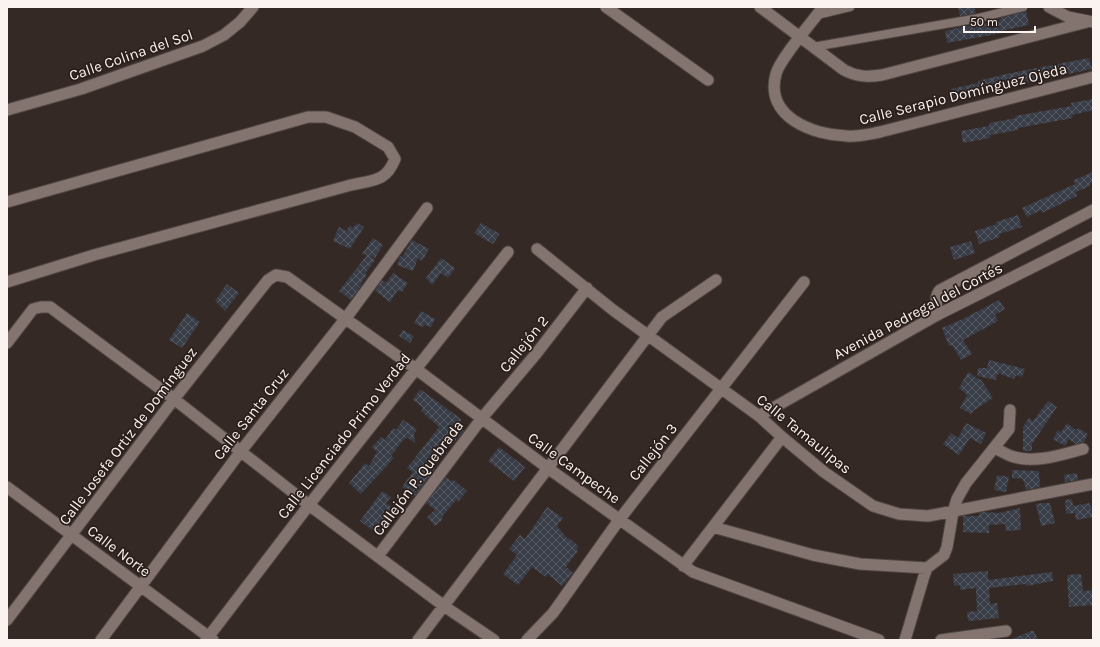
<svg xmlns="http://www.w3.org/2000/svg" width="1100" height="647" font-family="Karla,sans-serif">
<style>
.building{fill:url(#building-cross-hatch)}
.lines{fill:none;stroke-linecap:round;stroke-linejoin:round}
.pedestrian-casing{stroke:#524744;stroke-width:10}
.minor-casing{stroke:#524744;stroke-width:13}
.tertiary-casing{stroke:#524744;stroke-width:13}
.pedestrian{stroke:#837470;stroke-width:8}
.minor{stroke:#837470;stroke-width:11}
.tertiary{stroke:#837470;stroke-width:11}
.labels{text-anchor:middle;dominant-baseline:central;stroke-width:3.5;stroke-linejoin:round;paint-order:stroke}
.street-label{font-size:15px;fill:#fbf3f0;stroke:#2b1f1b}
</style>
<defs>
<pattern id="building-cross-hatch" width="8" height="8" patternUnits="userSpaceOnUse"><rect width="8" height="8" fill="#383d48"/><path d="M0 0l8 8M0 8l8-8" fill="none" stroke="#565a63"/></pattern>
</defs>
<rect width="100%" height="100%" fill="#352925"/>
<path class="building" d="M958,7h16l2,6 -16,3z
M1026,11l3,14 -28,6 1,2 -55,10 -2,-12 17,-4 38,-6 -1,-2z
M1089,58l3,11 -85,18 -27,6v2l-27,5 -2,-11 27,-6v-2l28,-7z
M1093,99v11l-21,5 1,3 -55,10v2l-28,5v3l-27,5 -2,-12 28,-5v-3l27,-5 -1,-2 57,-10 -1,-3z
M1093,172v10l-4,2 1,2 -14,6 1,4 -35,17 -1,-3 -14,7 -5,-9 53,-24 -1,-4z
M1018,215l4,12 -23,7 1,3 -21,7 -4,-13 22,-7 -1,-2z
M357,223l7,4 -14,22 -17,-8 6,-14 7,4 4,-5 3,2z
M481,223l19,11 -7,10 -19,-11z
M373,238l10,7 -8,13 -5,-2 5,4 -10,14 2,1 -6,8 1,1 -11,16 -12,-9 28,-36 -5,-1z
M412,240l17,9 -7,12 -4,-3 -5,13 -16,-6 3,-9 2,1z
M971,241l4,12 -21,7 -4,-13z
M441,258l14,10 -7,10 -7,-5 -9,12 -6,-7z
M393,273l15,10 -6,9 -4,-2 -8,12 -15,-11 7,-11 4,3z
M227,284l12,9 -14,18 -10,-10z
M999,300l6,9 -10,6 3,6 -35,19 9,14 -11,6 -9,-15 -3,1 -7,-18 19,-8z
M421,311l14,8 -4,8 -6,-2 -3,2 -8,-4z
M187,313l13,9 -18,26 -13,-8z
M403,330l11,6 -4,7 -11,-7z
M989,360l36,9 -3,8 -6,-2 -2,4 -16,-6 -2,7 -19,-4 1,-8h9z
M968,372l14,9 11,17 -20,13 -2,3 -11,-6 7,-13 -8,-7z
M420,389l41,30 -2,9 5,3 -14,15 -6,-4 -16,21 7,5 -20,28 -13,-9 11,-15 -6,-4 32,-41 -18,-16 2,-3 -10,-8z
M1048,401l9,6 -25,37v7h-9v-24l6,-9 4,3z
M403,420l14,9 -3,5 1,9 -9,-6 -2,4 -1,-1 -12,16 3,2 -33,36 -12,-11 16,-20 4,3 8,-14 -5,-5 9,-10 4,3 8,-12 3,2z
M966,423l20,10 -5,11 -11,-6 -11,17 -16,-11 8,-11 7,5z
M1067,423l9,7 2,-2 10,6 -4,8 -8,2 -7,-5 -4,7 -12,-7 5,-9 3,2z
M499,447l26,20 -11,14 -26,-20z
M1012,470l27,1 1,16 -14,3 -3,-11 -11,-1z
M1077,473l1,7 -13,2 -1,-7z
M997,475l12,2 -3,15 -12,-2z
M446,477l5,4 3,-1 13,11 -9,11 -2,-2 -14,17 1,2 -8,7 -8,-9 8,-7 -9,-7z
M382,491l9,6 -5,6 12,8 -19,24 -19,-14z
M1072,499l1,7 17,-3 3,14 -17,3 -1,-7 -9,1 -1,-14z
M1042,503h8l5,20 -14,3 -5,-22z
M547,507l16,11 -6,8 11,13 1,-1 9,8 -1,6 -11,15 7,6 -11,13 -14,-12 -2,3 -14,-10 -14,18 -15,-11 14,-19 -8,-6 11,-14 5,4z
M1020,508l1,22 -15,1 -1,-7 -16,1v8l-26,-1v-16h16v-3l4,-1 16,1z
M988,571v9l64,-8 1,9 -27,5v-2l-37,4 1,16 7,-1 2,15 -31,3 -1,-9 10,-1 -1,-23 -16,2v-5l-6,1 -1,-12z
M1081,574l2,17 10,-1v15l-24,2 -2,-32z
M1031,631h3l4,9h-28z"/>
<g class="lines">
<defs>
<path id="pedestrian" d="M817,15l33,-8
M813,47l166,-29 44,-11"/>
<path id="minor" d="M606,7l102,73
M760,7l84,63c13,7 24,7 38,5l205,-53
M823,7c-10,14 -44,53 -47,67 -12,43 37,61 71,62 11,1 22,-2 33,-4l213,-55
M7,110l74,-21 122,-43 21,-11 16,-13 13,-15
M7,202l301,-85h18l29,10 33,20 7,12c-9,23 -22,21 -44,26l-257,70 -87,27
M537,249l76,61 146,106 23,21 42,35 49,34 26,8 29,2 165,-32
M937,315c0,-8 -3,-19 3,-25l153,-80
M7,343l26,-34 8,-2h9l124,92 135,106 135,101 50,34
M994,448c6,2 11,6 17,8 22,8 51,-1 72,-7
M7,487l206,153
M713,527l100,28 47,9 67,4
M378,556l104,-138 54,-64 51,-66
M683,566l99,-129
M7,620l167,-221 94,-119 8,-5 11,2 129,92 133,100 144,103 186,68
M101,640l140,-189 105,-133 81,-110
M206,640l103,-135 199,-253
M418,640l244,-323 54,-37
M527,640l26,-27 66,-93 185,-238
M905,640l19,-64 3,-8 17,-13 3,-8 6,-35 4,-13 9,-16 43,-54 1,-19
M941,640l65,-9"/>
<path id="tertiary" d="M1049,7l19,10 25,5
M759,416l178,-101 156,-78"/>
</defs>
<use href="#pedestrian" class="pedestrian-casing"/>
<use href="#minor" class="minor-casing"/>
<use href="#tertiary" class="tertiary-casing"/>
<use href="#pedestrian" class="pedestrian"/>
<use href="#minor" class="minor"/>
<use href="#tertiary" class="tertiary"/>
</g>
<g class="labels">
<g class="street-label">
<text transform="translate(131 55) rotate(-19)">Calle Colina del Sol</text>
<text transform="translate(963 94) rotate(-14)">Calle Serapio Domínguez Ojeda</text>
<text transform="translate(918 311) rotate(-28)">Avenida Pedregal del Cortés</text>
<text transform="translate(524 344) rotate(-51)">Callejón 2</text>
<text transform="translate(251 414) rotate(-52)">Calle Santa Cruz</text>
<text transform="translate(804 434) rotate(39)">Calle Tamaulipas</text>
<text transform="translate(128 436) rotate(-53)">Calle Josefa Ortiz de Domínguez</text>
<text transform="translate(344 436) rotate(-52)">Calle Licenciado Primo Verdad</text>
<text transform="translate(653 452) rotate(-52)">Callejón 3</text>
<text transform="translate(574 468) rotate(36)">Calle Campeche</text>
<text transform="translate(418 478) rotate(-53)">Callejón P. Quebrada</text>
<text transform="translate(119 551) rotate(37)">Calle Norte</text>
</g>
</g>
<rect width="1100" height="647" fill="none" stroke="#fbf3f0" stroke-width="16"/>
<path d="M964 26v6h71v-6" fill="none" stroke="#fbf3f0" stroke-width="2"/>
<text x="970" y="26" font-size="12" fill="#fbf3f0" stroke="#2b1f1b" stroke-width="3" paint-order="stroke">50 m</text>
</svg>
